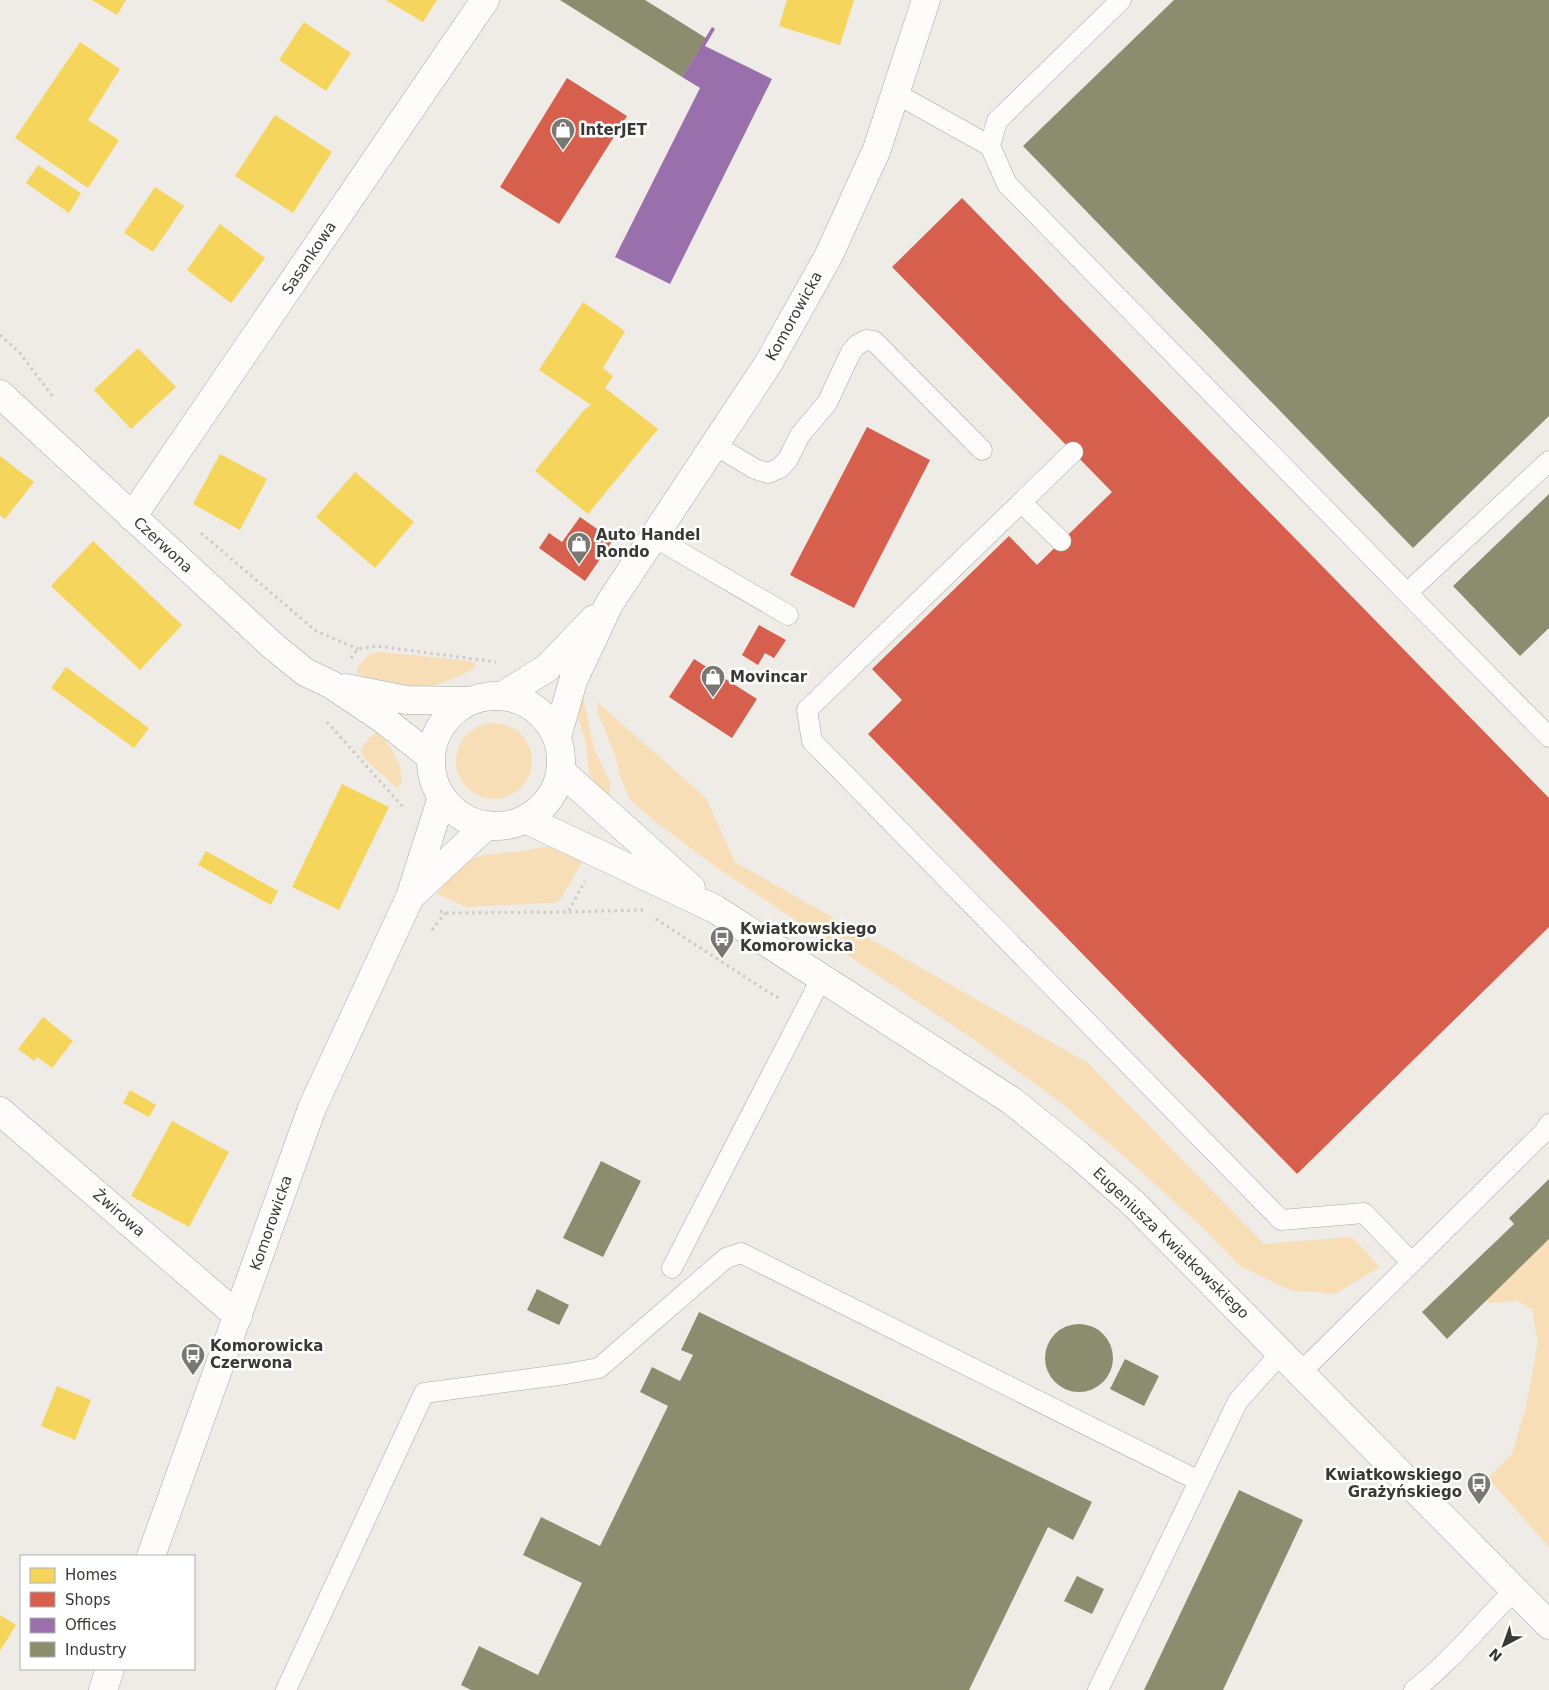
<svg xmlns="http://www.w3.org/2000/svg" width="1549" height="1690" font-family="'DejaVu Sans',sans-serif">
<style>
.green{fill:#f7deb7}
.homes{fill:#f6d55c}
.shops{fill:#d6604d}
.offices{fill:#9970ab}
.industry{fill:#8c8c6e}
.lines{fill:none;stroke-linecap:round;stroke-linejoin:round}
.lane-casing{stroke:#aaa7a3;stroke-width:21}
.street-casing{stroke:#aaa7a3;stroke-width:29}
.secondary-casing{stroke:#aaa7a3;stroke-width:29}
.path{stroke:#cbcac8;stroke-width:3;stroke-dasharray:2.5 4;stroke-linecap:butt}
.lane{stroke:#fdfcfb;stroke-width:20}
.street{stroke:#fdfcfb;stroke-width:28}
.secondary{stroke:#fdfcfb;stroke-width:28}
.labels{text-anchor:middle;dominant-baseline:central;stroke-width:5;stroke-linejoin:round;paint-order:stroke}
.poi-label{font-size:15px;font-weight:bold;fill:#3a3834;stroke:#fff;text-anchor:start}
.street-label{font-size:15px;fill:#3a3834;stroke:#fff}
</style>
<rect width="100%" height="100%" fill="#efebe6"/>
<path class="green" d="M381,652l89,9 6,3 -3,5c-15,7 -33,17 -51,19 -17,2 -43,-7 -61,-12l-4,-4v-5l14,-14z
M583,696l11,53 16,33 -1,18 -11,-12 -9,-15 -3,-31 -8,-25z
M597,702l109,96 29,64 353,201 176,181 88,-7 28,30 -45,27 -45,-4 -50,-24 -38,-39 -67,-61 -70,-60 -90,-66 -256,-171 -58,-43 -31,-26 -9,-22 -6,-23 -17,-42z
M456 761a38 38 0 1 1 76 0a38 38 0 1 1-76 0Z
M377,732c11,9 35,45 20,56l-31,-28 -6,-9 9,-13z
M559,846l26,12 -26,43 -6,2 -87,4 -29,-13 27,-33 19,-6 39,-4 22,-4z
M1549,1239v308l-61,-69 24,-24 14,-47 12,-64 -6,-34 -14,-8 -29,2 -3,-3z"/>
<path class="homes" d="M92,0h34l-9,15z
M386,0h51l-14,22z
M787,0h67l-14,45 -61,-19z
M304,22l47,31 -25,38 -47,-31z
M80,42l40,27 -32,51 31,20 -31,48 -73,-50z
M275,115l57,37 -39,61 -58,-37z
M38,165l43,28 -12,20 -43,-30z
M155,187l29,19 -31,46 -29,-19z
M220,224l45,34 -34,45 -44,-33z
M583,302l42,29 -22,37 10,8 -8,12 53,41 -70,85 -53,-43 49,-61 7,-5 -52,-35z
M138,348l38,39 -45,42 -37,-39z
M220,454l47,25 -27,51 -47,-26z
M0,456l34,26 -29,37 -5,-4z
M355,472l59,50 -39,46 -59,-51z
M93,541l89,84 -42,45 -89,-84z
M66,667l83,61 -15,20 -83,-60z
M342,784l47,23 -50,103 -47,-23z
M206,851l72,40 -7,14 -73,-40z
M43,1017l30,24 -21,27 -15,-11 -3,4 -16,-12z
M130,1090l26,15 -7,12 -26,-14z
M172,1121l57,31 -40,75 -58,-31z
M57,1386l34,14 -16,40 -34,-14z
M0,1615l16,10 -16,26z"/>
<path class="shops" d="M567,78l60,38 -68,108 -59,-37z
M962,198l587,600v129l-252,247 -429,-440 34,-34 -30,-31 137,-133 28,29 75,-73 -220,-225z
M867,427l63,33 -76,148 -64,-33z
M580,517l33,23 -28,41 -46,-33 10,-15 13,9z
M759,625l27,15 -12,18 -9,-5 -7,12 -16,-10z
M694,659l63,40 -25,39 -63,-41z"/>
<path class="offices" d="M712,27l3,2 -10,17 67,33 -102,205 -55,-27 85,-169 -18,-11z"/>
<path class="industry" d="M560,0h85l61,38 -24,39z
M1174,0h375v416l-136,132 -390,-402z
M1549,494v134l-29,28 -67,-70z
M601,1161l40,20 -38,76 -40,-19z
M1549,1179v60l-102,100 -25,-27 92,-88 -5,-6z
M537,1289l32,16 -10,20 -32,-15z
M699,1312l393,190 -19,38 -25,-13 -79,163h-498l-10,-5 18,-39 59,29 44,-92 -59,-28 18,-38 59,29 68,-140 -28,-14 12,-25 28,14 13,-26 -12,-5z
M1045 1358a34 34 0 1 1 68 0a34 34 0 1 1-68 0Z
M1125,1359l34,17 -15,30 -34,-17z
M1239,1490l64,30 -80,170h-79z
M1077,1576l27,13 -12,25 -28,-13z"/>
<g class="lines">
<defs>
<path id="lane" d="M1121,0l-124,121 -7,25 17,38 400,409 142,-132
M895,93l95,53
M715,445l40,24 13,4 12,-5 8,-9 12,-24 27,-32 24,-51 6,-7 9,-5 8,1 108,109
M1073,452l-266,258 5,31 469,479 83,-7 47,49
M1021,502l40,39
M654,537l134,78
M1407,593l142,144
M672,1268l150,-291
M1301,1372l244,-241 4,-7
M286,1690l138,-297 142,-19 33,-6 127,-110 15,-5 458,228
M1098,1690l140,-289 44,-49
M1414,1690c38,-29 67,-67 101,-100"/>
<path id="street" d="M132,517l353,-517
M0,1111l238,205"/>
<path id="secondary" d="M0,394l273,252 32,26 27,13 52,35 47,37
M346,688l60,12 64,1
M502,696l45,-28 47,-49
M431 761a65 65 0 1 1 130 0a65 65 0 1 1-130 0Z
M557,737l16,-56 36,-77 159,-240 61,-109 48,-106 49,-149
M561,771l130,117
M525,819l190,90 297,192 63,51 58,51 416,422
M411,896l76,-71
M151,1556l161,-448 98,-211 32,-100
M103,1690l7,-21"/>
</defs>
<use href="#lane" class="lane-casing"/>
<use href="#street" class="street-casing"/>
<use href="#secondary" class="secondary-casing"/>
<path class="path" d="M0,335l20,18 33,44
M201,533l115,98 42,18
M351,658l7,-9 19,-3 119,16
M327,722l77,86
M440,911l5,2 123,-1 17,-31
M569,912l74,-2
M656,919l109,71 14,8
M432,930l13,-17"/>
<use href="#lane" class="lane"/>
<use href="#street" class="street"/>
<use href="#secondary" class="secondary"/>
</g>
<defs>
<symbol id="shop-pin" viewBox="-11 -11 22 30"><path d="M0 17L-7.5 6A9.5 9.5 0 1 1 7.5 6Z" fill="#797772" stroke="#fff"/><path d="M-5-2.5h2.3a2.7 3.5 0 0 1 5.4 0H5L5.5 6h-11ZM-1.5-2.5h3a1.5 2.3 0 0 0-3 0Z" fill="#fff"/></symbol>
<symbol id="bus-pin" viewBox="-11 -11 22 30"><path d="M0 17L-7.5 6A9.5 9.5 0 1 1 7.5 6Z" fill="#797772" stroke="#fff"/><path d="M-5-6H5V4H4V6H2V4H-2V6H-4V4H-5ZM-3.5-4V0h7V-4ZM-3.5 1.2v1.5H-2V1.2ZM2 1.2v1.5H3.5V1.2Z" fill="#fff"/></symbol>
</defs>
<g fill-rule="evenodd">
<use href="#shop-pin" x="549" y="116" width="28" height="38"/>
<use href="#shop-pin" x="565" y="530" width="28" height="38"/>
<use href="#shop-pin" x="699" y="663" width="28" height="38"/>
<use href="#bus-pin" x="708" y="924" width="28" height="38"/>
<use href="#bus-pin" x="179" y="1341" width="28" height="38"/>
<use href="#bus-pin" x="1465" y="1470" width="28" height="38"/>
</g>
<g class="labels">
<g class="poi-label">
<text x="580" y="130">InterJET</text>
<text x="596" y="535">Auto Handel<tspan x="596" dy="17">Rondo</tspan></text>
<text x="730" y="677">Movincar</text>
<text x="740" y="929">Kwiatkowskiego<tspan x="740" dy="17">Komorowicka</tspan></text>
<text x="210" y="1346">Komorowicka<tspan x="210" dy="17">Czerwona</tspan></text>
<text x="1462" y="1475" text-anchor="end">Kwiatkowskiego<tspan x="1462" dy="17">Grażyńskiego</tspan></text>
</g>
<g class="street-label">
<text transform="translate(309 258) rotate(-56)">Sasankowa</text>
<text transform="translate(794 316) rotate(-61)">Komorowicka</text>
<text transform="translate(163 545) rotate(43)">Czerwona</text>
<text transform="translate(119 1213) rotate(41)">Żwirowa</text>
<text transform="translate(271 1223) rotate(-71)">Komorowicka</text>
<text transform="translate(1171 1243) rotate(44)">Eugeniusza Kwiatkowskiego</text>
</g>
</g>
<rect x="20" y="1555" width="175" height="115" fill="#ffffff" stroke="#b0afae"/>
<rect x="30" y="1568" width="25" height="15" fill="#f6d55c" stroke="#b0afae"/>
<text x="65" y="1580" font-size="15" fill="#3a3834">Homes</text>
<rect x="30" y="1592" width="25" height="15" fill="#d6604d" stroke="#b0afae"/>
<text x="65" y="1605" font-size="15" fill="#3a3834">Shops</text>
<rect x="30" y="1618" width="25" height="15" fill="#9970ab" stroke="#b0afae"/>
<text x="65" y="1630" font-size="15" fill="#3a3834">Offices</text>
<rect x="30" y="1642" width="25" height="15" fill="#8c8c6e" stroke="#b0afae"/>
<text x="65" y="1655" font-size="15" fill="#3a3834">Industry</text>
<g transform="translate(1504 1645) rotate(221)" stroke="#ffffff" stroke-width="4" paint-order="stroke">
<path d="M0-4L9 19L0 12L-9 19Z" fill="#3a3834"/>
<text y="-8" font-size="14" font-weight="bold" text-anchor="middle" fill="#3a3834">N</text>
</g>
</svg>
